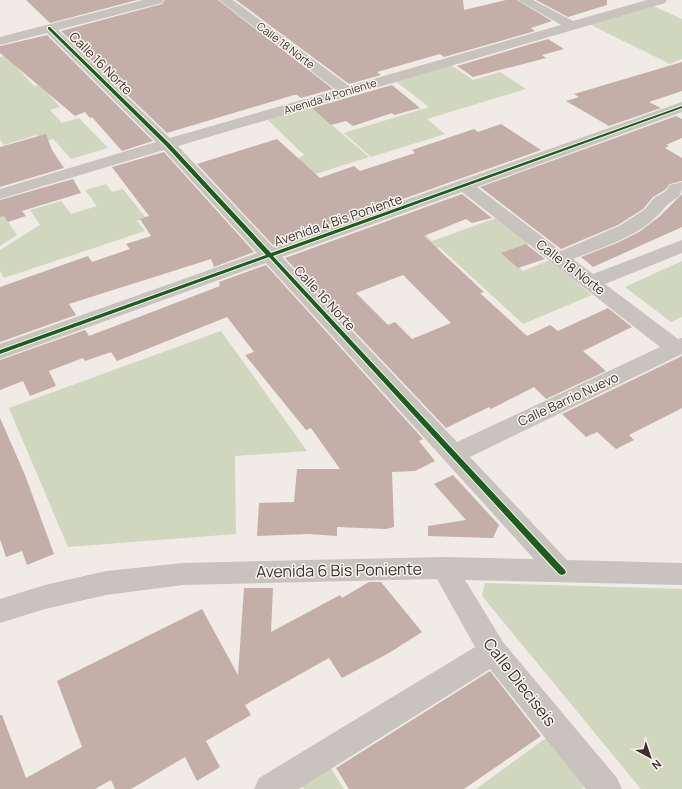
<svg xmlns="http://www.w3.org/2000/svg" width="682" height="789" font-family="Manrope,sans-serif">
<style>
.green{fill:#d1d6bf}
.building{fill:#c3afa7;fill-rule:evenodd}
.lines{fill:none;stroke-linecap:round;stroke-linejoin:round}
.street{fill:#c9c3be;fill-rule:evenodd}
.cycleway-casing{stroke:#fbf5ee;stroke-width:2}
.cycleway{fill:#1b5e20;fill-rule:evenodd}
.labels{text-anchor:middle;dominant-baseline:central;stroke-width:3;stroke-linejoin:round;paint-order:stroke}
.far-street-label{font-size:11px;fill:#3b302b;stroke:#fbf5ee}
.street-label{font-size:13px;fill:#3b302b;stroke:#fbf5ee}
.near-street-label{font-size:16px;fill:#3b302b;stroke:#fbf5ee}
</style>
<rect width="100%" height="100%" fill="#f0ebe5"/>
<path class="green" d="M649,4l33,15v40l-12,5 -81,-40z
M6,56l28,30 6,-1 20,22 -10,3 12,13 17,-5 29,30 -37,11 -18,-20 -11,3 -6,-7 -32,10 -4,-5v-83z
M450,64l23,16 27,-8 26,17 -99,30 18,15 -74,23 -27,-24 85,-26 -35,-27z
M311,107l58,50 -69,22 -14,-13 18,-11 -37,-36z
M106,184l6,8 11,-3 23,29 -9,3 8,10 -141,47 -4,-7v-21l40,-25 -10,-15 31,-9 10,13 26,-8 -12,-16z
M0,210l17,25 -17,11z
M404,215l28,26 67,-24 32,26 -27,11 19,17 27,-11 42,35 -69,29 -84,-77 -11,8 -37,-36z
M682,261v56l-11,5 -46,-35z
M221,331l86,120 -72,5 1,78 -168,13 -59,-139z
M485,583l197,6v200h-41l-159,-193z
M550,735l39,48 -7,6h-106z
M327,762l17,27h-40l-5,-8z"/>
<path class="building" d="M26,0h111l-87,23z
M165,0h53l115,89 -32,9 -4,-3h-3l-127,38 -106,-102 101,-27z
M236,0h227l1,10 42,-10h11l35,21 -21,7 4,3 -91,26 -4,-3 -63,18 4,3 -32,9z
M536,0h71v5l-39,12z
M47,35l106,106 -31,10 -30,-34 -2,1 -5,-6 -10,4 -75,-63v-7z
M548,39l16,10 -22,6 4,3 -73,19 -16,-11z
M682,62v29l-33,11 12,6 -52,18 -43,-25 13,-4 -5,-3z
M392,85l28,23 -26,7 -2,-2 -39,13 -7,-5 -15,4 -19,-17z
M676,116l6,3v19l-16,7 3,1 -4,2 17,10v23l-12,3 -5,6 -12,7 -10,12 -25,16 -57,24 -81,-62z
M501,124l40,26 -268,95 -76,-81 80,-25 43,39 34,-12 6,5 55,-18 -3,-3 62,-21 4,3z
M46,134l6,16 12,18 -64,19v-40z
M164,152l90,100 -40,15 -3,-8 -142,45 7,11 -76,27v-55l88,-31 4,6 38,-13 -4,-5 25,-8 -11,-17 9,-3 -37,-49z
M73,179l8,14 -59,18 4,5 -18,6 -4,-6 -4,1v-17z
M462,194l30,24 -20,5 -6,-4 -42,17 60,56 -4,1 47,43 23,-11 8,6 50,-23 24,19 -49,24 23,20 -60,28 -12,-12 -43,22 -2,-2 -43,21 -161,-170zM403,275l48,48 -39,16 -17,-17 -7,3 -32,-32z
M682,194v33l-89,40 -12,-10 36,-14 22,-11 20,-15z
M526,244l19,15 -27,9 -17,-15z
M266,265l157,174 -4,2 16,20 -20,10 -23,1 2,55 -8,2 -49,-2v9l-29,-2 -51,2 2,-33 35,-1 3,-33h43l-29,-41 -5,2 -61,-75 9,-3 -27,-35 -110,44 -6,-9 -26,9 -2,-3 -34,13 7,15 -26,10 -7,-15 -23,9v-30l85,-30 4,6 131,-50 -1,-4z
M682,356v52l-53,27 5,5 -18,9 -19,-17 -11,5 -24,-23z
M0,418l25,57 29,79 -27,11 -5,-14 -16,6 -6,-18z
M453,475l46,50 -6,13 -65,-2v-10l38,-6 -32,-36z
M369,582h12l41,50 -33,21 -47,25 -13,-20 -84,47 6,10 -45,26 14,26 -23,14 -12,-24 -54,32h-16l-4,-9 -16,9h-95v-74h2l24,63 56,-31 -25,-66 145,-72 36,66 6,-87h29l-2,44 69,-37 2,3z
M490,671l51,65 -77,53h-115l-13,-21z"/>
<g class="lines">
<path class="street" d="M143,0h21l-2,3 -104,27 112,108 166,-48 -117,-90h14l116,86 212,-61 -43,-25h15l40,21 74,-21h20l-2,3 -487,143 95,101 409,-145v10l-205,75 84,64 58,-25 25,-16 10,-12 12,-7 4,-6 12,-3c0,17 -4,14 -15,23 -4,4 -7,9 -11,12 -21,21 -56,31 -83,42l20,15 89,-34v13l-77,31 73,55 4,-1v16l-212,103 97,103 115,3v22l-217,-5 38,62 114,136 5,11h-36l-96,-120 -191,120h-45l5,-11 216,-131 -38,-68 -254,6 -77,10 -61,14 -45,14v-24l45,-14 61,-14 77,-8 261,-6 90,2 -268,-296 -266,96v-15l257,-91 -93,-103 -164,49v-10l156,-47 -109,-109 -47,12v-8zM462,192l198,155 -203,95 -175,-185z"/>
<defs>
<path id="cycleway" d="M48,27h2l120,117 101,109 411,-147v2l-409,148 292,314 1,2 -1,2 -3,1 -3,-1 -290,-317 -269,97v-4l266,-95 -100,-109 -118,-117z"/>
</defs>
<use href="#cycleway" class="cycleway-casing"/>
<use href="#cycleway" class="cycleway"/>
</g>
<g class="labels">
<g class="far-street-label">
<text transform="translate(286 45) rotate(37)">Calle 18 Norte</text>
<text transform="translate(330 96) rotate(-17)">Avenida 4 Poniente</text>
</g>
<g class="street-label">
<text transform="translate(101 63) rotate(45)">Calle 16 Norte</text>
<text transform="translate(338 220) rotate(-19)">Avenida 4 Bis Poniente</text>
<text transform="translate(571 267) rotate(37)">Calle 18 Norte</text>
<text transform="translate(325 298) rotate(47)">Calle 16 Norte</text>
<text transform="translate(568 399) rotate(-25)">Calle Barrio Nuevo</text>
</g>
<g class="near-street-label">
<text transform="translate(339 570) rotate(-1)">Avenida 6 Bis Poniente</text>
<text transform="translate(520 682) rotate(52)">Calle Dieciseis</text>
</g>
</g>
<g transform="translate(650 757) rotate(140)" stroke="#fbf5ee" stroke-width="3" paint-order="stroke">
<path d="M0-3L7 15L0 10L-7 15Z" fill="#3b302b"/>
<text y="-6" font-size="11" font-weight="bold" text-anchor="middle" fill="#3b302b">N</text>
</g>
</svg>
